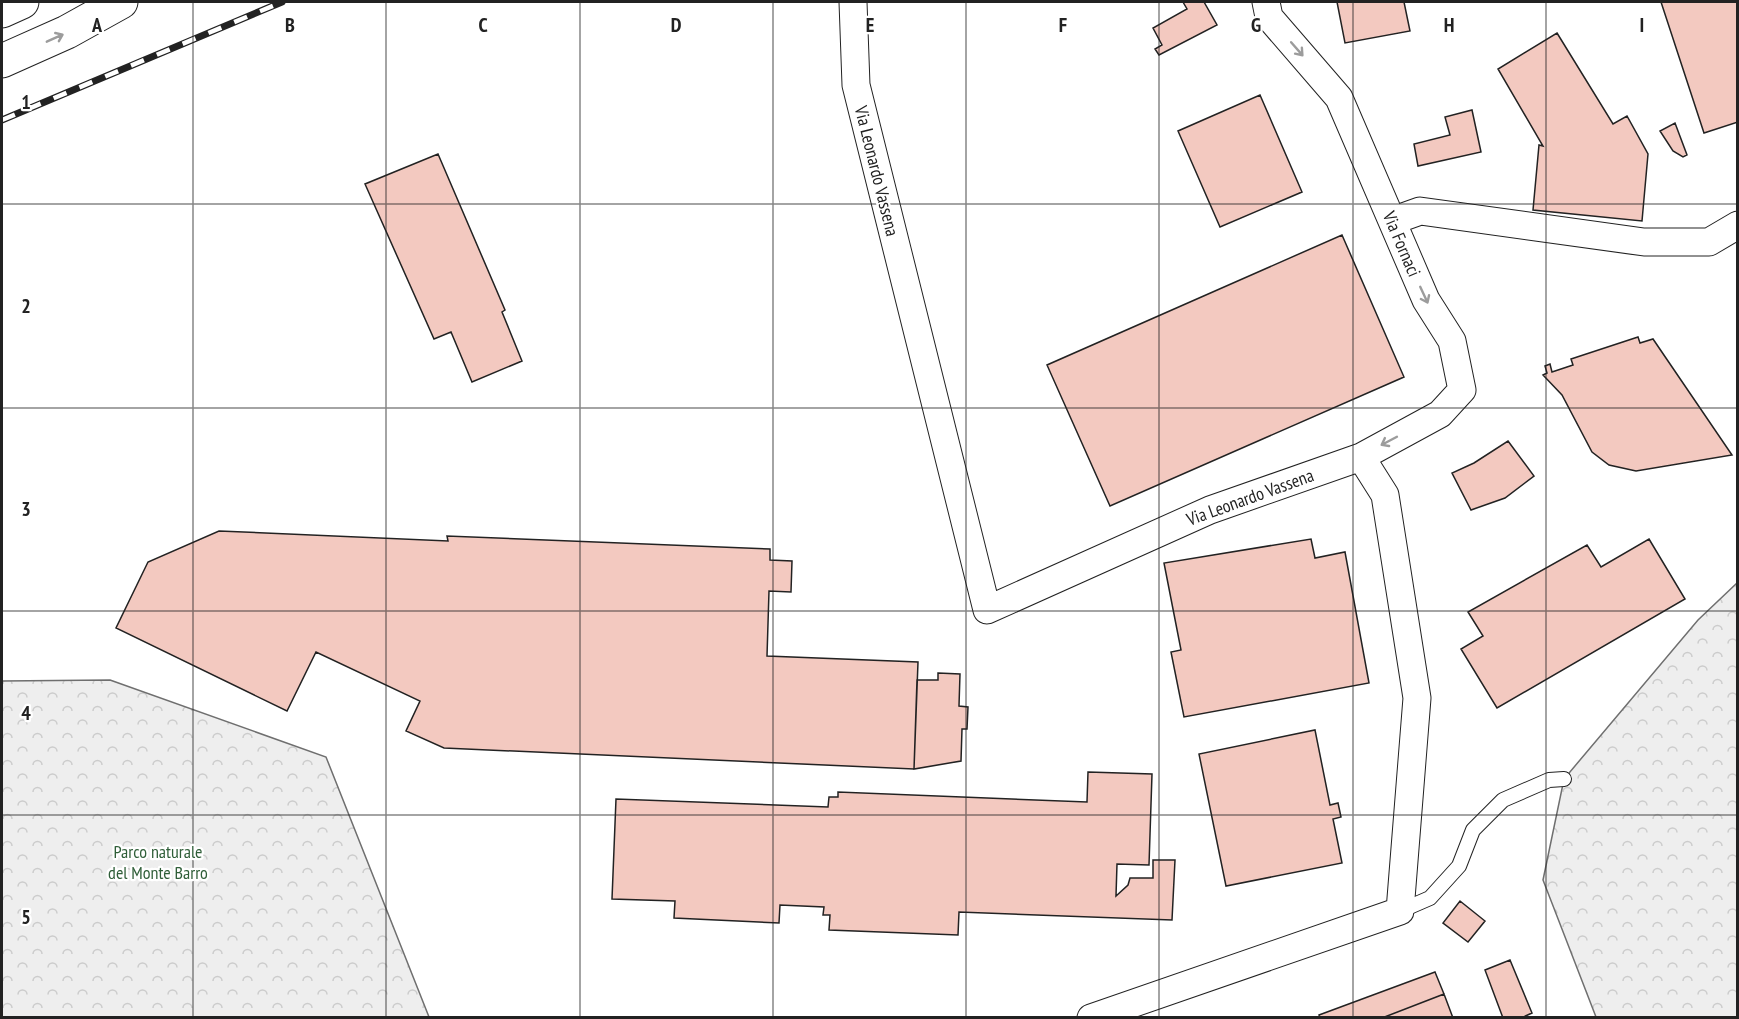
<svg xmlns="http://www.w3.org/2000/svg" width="1739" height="1019" font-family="'PT Sans Narrow',sans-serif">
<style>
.park{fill:url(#park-crowns);stroke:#6f6f6f;stroke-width:1.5}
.building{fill:#f3c9c0;stroke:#222;stroke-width:1.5}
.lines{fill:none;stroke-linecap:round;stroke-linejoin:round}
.lane-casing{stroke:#222;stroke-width:16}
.street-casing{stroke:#222;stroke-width:29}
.primary-casing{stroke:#222;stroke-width:35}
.lane{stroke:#fff;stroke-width:14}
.street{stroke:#fff;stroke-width:27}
.primary{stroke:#fff;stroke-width:33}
.rail-casing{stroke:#222;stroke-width:7}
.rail{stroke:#fff;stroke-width:4.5;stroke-dasharray:14;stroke-linecap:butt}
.oneway{stroke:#9c9c9c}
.grid{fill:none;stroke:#222;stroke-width:1.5;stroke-opacity:0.55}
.labels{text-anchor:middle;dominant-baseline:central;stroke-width:4.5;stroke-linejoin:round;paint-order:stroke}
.street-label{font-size:18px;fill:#222;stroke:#fff}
.park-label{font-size:18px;fill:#2f5e38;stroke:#fff}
.grid-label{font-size:20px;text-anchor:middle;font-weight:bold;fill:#222;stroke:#fff;stroke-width:4.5;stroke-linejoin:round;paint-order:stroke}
</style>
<defs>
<pattern id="park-crowns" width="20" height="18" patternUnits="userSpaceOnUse" patternTransform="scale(1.5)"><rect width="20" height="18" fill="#eee"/><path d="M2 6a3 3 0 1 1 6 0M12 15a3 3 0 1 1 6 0" fill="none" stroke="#ccc"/></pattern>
</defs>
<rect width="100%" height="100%" fill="#fff"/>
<path class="park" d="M1737,583v434h-141l-53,-137 21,-101 134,-159z
M110,680l216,77 103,260h-427v-336z"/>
<path class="building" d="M1183,2h21l13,23 -58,30 -4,-6 7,-4 -9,-17 34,-19z
M1337,2h67l6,29 -65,12z
M1661,2h77v120l-34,11z
M1557,33l56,91 14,-8 21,38 -6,67 -109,-11 6,-65 4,1 -45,-77z
M1260,95l42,97 -82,35 -42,-96z
M1472,110l9,42 -63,14 -4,-22 36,-9 -5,-18z
M1675,123l12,32 -4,2 -10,-6 -13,-20z
M438,154l67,156 -3,2 20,49 -50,21 -21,-50 -17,7 -69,-155z
M1342,235l62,142 -294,129 -63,-141z
M1638,337l2,6 13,-4 79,116 -96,16 -27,-6 -17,-13 -30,-57 -19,-20 4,-2 -2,-7 5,-2 2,8 21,-7 -2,-6z
M1508,441l26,35 -29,22 -34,12 -19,-37 22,-10z
M219,531l229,10 -1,-5 323,13v11l22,1 -1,31 -22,-1 -2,65 151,6 -4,107 -470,-21 -38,-17 14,-30 -104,-49 -29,59 -171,-83 32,-66z
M1311,539l4,19 30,-6 24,131 -185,34 -13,-65 10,-2 -17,-87z
M1649,539l36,60 -188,109 -36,-59 22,-13 -15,-24 119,-67 14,22z
M938,673l22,1 -1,32 9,1 -1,22h-5l-1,32 -47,8 3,-89h21z
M1315,730l15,75 8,-2 3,14 -8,2 9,44 -116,23 -27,-132z
M1088,772l64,2 -3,91 -32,-1 -1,32 12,-11 2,-7h23v-18h22l-3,60 -213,-8 -1,23 -129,-5 1,-15h-7l1,-8 -44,-2 -1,18 -105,-5 1,-17 -63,-2 4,-100 212,8 1,-10h9v-5l249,10z
M1460,901l25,20 -17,21 -25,-19z
M1510,960l22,53 -11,5h-18l-18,-48z
M1435,972l9,22 -62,24h-62l-1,-3z
M1444,994l9,24h-71z"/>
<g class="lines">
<defs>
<path id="lane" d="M1400,911l30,-13 29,-32 14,-36 30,-30 46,-20 15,-1"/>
<path id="street" d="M853,2l3,83 131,525 223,-100 151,-53 24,38 32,203 -17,213 -309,107
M1266,2l3,15 70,81 87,202 26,41 10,49 -22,24 -79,43
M1392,221l28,-10 224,31h65l29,-17"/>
<path id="primary" d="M2,11l20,-9
M2,61l65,-29 54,-30"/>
</defs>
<use href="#lane" class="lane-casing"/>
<use href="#street" class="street-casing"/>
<use href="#primary" class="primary-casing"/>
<use href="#lane" class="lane"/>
<use href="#street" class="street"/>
<use href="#primary" class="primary"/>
<defs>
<path id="rail" d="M2,120l280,-118"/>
</defs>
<use href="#rail" class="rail-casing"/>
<use href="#rail" class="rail"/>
</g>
<defs><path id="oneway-shaft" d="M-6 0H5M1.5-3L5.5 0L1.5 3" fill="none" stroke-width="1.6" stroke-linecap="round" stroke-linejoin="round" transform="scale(1.5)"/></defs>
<g class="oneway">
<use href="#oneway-shaft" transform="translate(55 38) rotate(-24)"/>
<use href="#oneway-shaft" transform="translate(1297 49) rotate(49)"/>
<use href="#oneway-shaft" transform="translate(1424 295) rotate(65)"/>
<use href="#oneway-shaft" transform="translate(1389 441) rotate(152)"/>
</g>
<path class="grid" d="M193,2v1016M386,2v1016M580,2v1016M773,2v1016M966,2v1016M1159,2v1016M1353,2v1016M1546,2v1016M2,204h1736M2,408h1736M2,611h1736M2,815h1736"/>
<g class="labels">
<g class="street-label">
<text transform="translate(877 171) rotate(76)">Via Leonardo Vassena</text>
<text transform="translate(1402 244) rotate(67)">Via Fornaci</text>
<text transform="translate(1250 497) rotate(-20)">Via Leonardo Vassena</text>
</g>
<g class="park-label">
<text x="158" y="851">Parco naturale<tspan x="158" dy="21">del Monte Barro</tspan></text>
</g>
</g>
<g class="grid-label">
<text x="97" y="32">A</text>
<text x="290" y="32">B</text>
<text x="483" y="32">C</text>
<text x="676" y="32">D</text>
<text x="870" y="32">E</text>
<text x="1063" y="32">F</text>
<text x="1256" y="32">G</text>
<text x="1449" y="32">H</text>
<text x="1642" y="32">I</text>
<text x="26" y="109">1</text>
<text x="26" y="313">2</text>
<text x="26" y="516">3</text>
<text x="26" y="720">4</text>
<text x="26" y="924">5</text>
</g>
<rect width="1739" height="1019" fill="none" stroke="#222222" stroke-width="6"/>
</svg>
